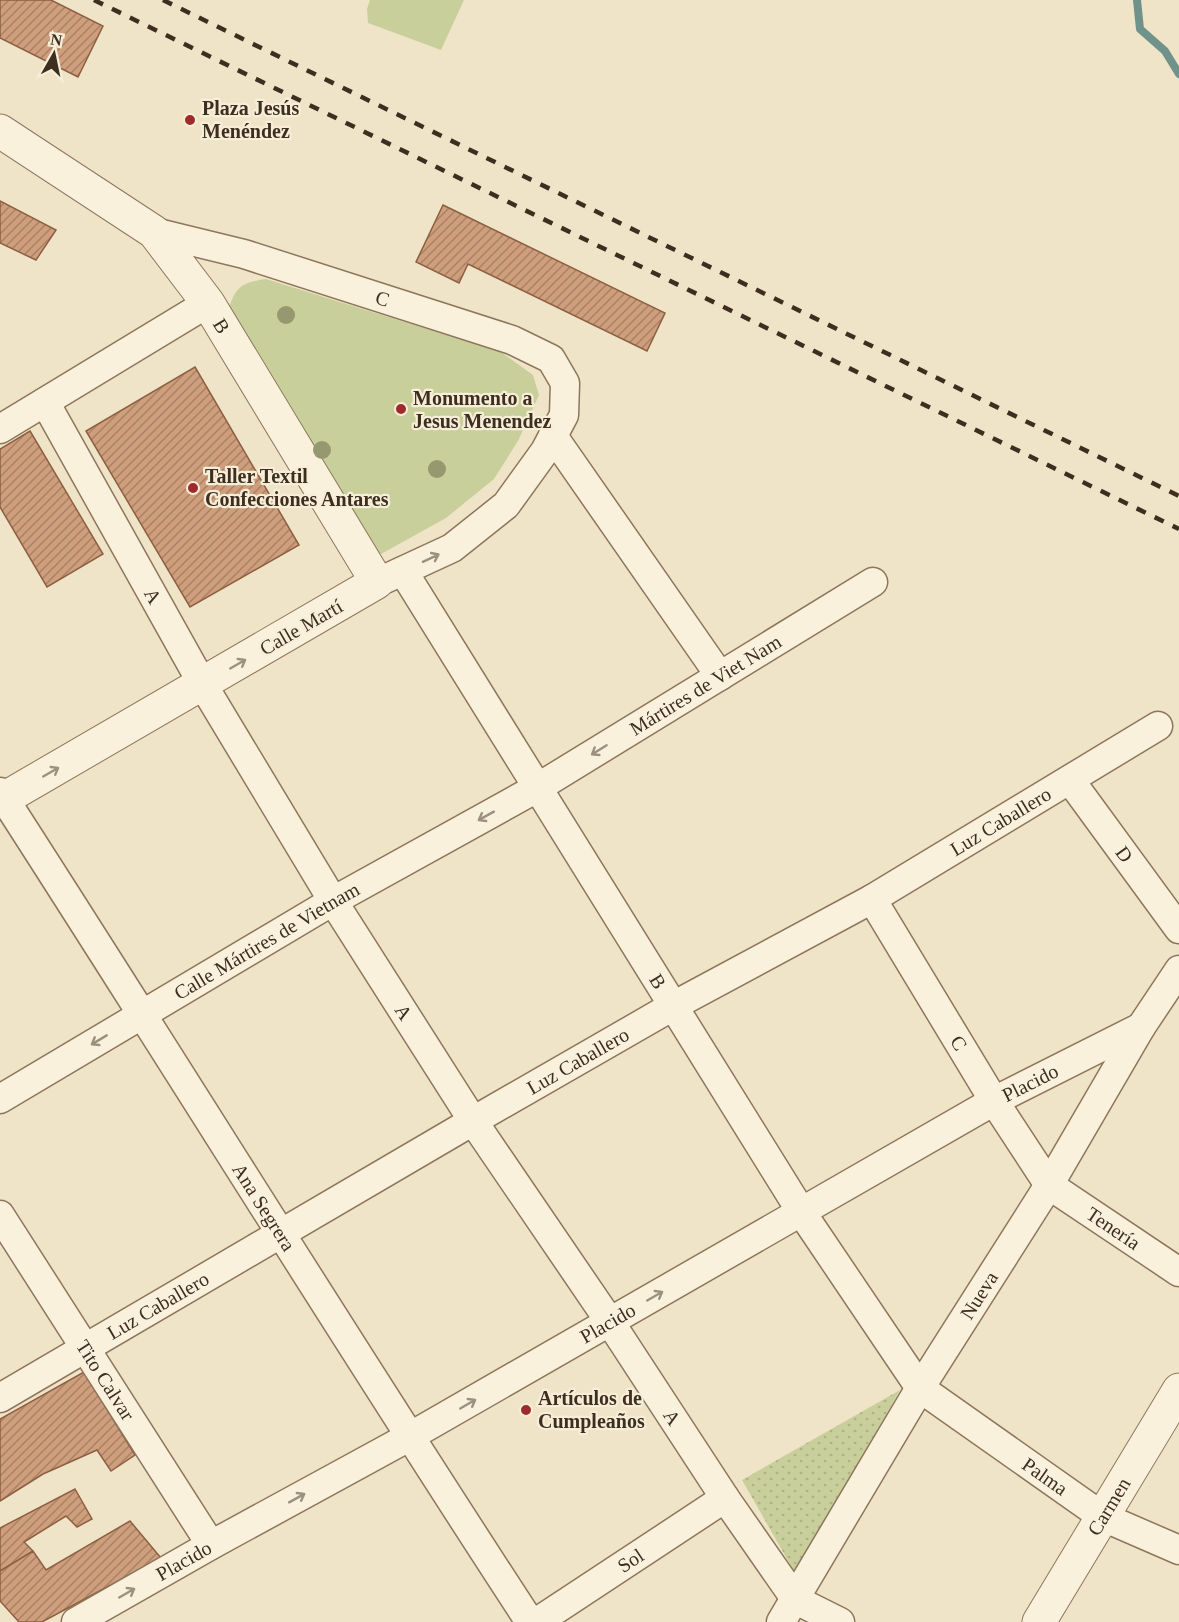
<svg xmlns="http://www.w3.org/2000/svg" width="1179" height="1622" font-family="'Times New Roman',serif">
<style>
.grass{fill:url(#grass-dots)}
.green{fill:#c9cf9b}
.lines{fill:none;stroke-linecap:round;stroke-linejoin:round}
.stream{stroke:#6f938a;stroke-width:8}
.building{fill:url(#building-hatch);stroke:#8d5f41;stroke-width:1.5}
.minor-casing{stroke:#8d765c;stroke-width:31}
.tertiary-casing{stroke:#8d765c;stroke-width:35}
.minor{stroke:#faf1dc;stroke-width:28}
.tertiary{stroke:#faf1dc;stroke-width:33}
.rail{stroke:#3d2e20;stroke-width:4.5;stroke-dasharray:10 10;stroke-linecap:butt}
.tree{fill:#96986f}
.oneway{stroke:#9c907e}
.poi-dot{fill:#9e2a2b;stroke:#f7eed8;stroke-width:2}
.labels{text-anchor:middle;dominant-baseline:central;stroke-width:4.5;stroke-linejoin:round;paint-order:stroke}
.poi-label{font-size:20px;font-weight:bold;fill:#3d2e20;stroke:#f7eed8;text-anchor:start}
.street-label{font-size:20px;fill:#3d2e20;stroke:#f7eed8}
</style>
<defs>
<pattern id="grass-dots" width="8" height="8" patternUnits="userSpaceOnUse" patternTransform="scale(1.5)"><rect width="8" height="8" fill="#c9cf9b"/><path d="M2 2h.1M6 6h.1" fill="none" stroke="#aeb285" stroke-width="1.8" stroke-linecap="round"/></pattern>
<pattern id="building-hatch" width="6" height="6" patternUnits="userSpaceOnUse" patternTransform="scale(1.5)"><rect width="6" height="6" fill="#cf9f7d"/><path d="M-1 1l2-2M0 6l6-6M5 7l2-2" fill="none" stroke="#a98266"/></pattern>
</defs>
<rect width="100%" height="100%" fill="#f0e4c8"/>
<path class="grass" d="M900,1390l-105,183 -53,-93z"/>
<path class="green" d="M370,0h94l-23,50 -73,-27 -1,-14z
M266,279l235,73 32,23 6,20 -21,46 -24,38 -48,39 -65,36 -13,-3 -140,-240c8,-25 13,-28 38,-32z"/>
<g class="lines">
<path class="stream" d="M1137,0l3,29 25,22 14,23"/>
</g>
<path class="building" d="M0,0h51l52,26 -25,51 -78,-39z
M0,201l56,29 -20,30 -36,-17z
M443,205l222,108 -18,38 -179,-87 -9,19 -43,-21z
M195,367l104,178 -109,62 -104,-176z
M30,431l73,123 -56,33 -47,-80v-58z
M84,1372l51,83 -24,16 -14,-21 -54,24 -43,27v-82z
M75,1489l17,30 -15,8 -11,-11 -42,26 9,9 -33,20v-43z
M130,1521l31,37 -119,64h-23l-19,-21v-30l33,-20 13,19z"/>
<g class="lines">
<defs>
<g id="minor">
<path id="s1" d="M154,232l90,22 268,86 39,19 14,24 -1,32 -19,36 -39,54 -54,43 -67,31"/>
<path id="s2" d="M45,402l158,283 130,216 140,220 137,201 115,176 71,102 44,22"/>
<path d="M0,429l208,-126"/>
<path d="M553,436l167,240"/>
<path id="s3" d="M403,571l399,642 118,175 183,129 76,33"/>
<path id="s4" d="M1070,780l109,149"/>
<path id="s5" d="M0,792c178,276 350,555 530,830"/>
<path id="s6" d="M872,899l122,202 55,84 130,87"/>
<path id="s7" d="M0,1099l333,-198 204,-113 336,-206"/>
<path id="s8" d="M0,1215l211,330"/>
<path id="s9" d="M0,1398l473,-277 200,-115 199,-107 286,-173"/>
<path id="s10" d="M76,1622l135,-77 198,-108 585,-336 147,-74"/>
<path id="s11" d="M537,1622l188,-124"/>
<path id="s12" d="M781,1622l139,-234 129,-203 92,-158 38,-57"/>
</g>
<g id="tertiary">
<path id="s13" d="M0,131l154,101 54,71 169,279 -377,219"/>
<path id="s14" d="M1039,1622l140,-232"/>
</g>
</defs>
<use href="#minor" class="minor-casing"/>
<use href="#tertiary" class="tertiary-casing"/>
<use href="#minor" class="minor"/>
<use href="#tertiary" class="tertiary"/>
<path class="rail" d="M94,0l1085,529
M163,0l1016,496"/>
</g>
<g class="tree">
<circle cx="286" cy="315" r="9"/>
<circle cx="322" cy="450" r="9"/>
<circle cx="437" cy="469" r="9"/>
</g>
<defs><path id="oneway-shaft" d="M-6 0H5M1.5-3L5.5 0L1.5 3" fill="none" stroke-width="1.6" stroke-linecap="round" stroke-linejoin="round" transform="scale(1.5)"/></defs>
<g class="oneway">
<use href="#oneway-shaft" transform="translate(431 558) rotate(-25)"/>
<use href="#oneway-shaft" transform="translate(238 664) rotate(-30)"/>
<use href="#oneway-shaft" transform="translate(599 750) rotate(148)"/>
<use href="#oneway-shaft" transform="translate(51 772) rotate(-30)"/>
<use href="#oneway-shaft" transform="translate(486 816) rotate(151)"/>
<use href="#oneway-shaft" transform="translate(99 1040) rotate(149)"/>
<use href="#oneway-shaft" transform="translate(655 1296) rotate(-30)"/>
<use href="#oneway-shaft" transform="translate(468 1404) rotate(-30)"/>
<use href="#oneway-shaft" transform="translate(297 1498) rotate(-29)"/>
<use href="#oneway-shaft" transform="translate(127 1593) rotate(-30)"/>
</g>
<g class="poi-dot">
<circle cx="190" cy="120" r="6"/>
<circle cx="401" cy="409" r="6"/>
<circle cx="193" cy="488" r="6"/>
<circle cx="526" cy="1410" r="6"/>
</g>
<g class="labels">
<g class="poi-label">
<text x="202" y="108">Plaza Jesús<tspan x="202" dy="23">Menéndez</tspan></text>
<text x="413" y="398">Monumento a<tspan x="413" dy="23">Jesus Menendez</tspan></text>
<text x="205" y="476">Taller Textil<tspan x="205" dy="23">Confecciones Antares</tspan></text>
<text x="538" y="1398">Artículos de<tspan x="538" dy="23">Cumpleaños</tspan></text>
</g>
<g class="street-label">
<text stroke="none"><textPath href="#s1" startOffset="238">C</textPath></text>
<text stroke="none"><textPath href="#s13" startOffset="300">B</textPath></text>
<text stroke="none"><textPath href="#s2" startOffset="222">A</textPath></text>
<text transform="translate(301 627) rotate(-30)">Calle Martí</text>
<text stroke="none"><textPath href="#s7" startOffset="818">Mártires de Viet Nam</textPath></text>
<text stroke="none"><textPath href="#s9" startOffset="1155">Luz Caballero</textPath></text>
<text stroke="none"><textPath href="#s4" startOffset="92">D</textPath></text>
<text stroke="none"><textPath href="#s7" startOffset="310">Calle Mártires de Vietnam</textPath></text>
<text stroke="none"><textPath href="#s3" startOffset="483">B</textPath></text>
<text stroke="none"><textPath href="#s2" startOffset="708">A</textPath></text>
<text stroke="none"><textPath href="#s6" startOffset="168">C</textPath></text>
<text stroke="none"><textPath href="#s9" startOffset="669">Luz Caballero</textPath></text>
<text stroke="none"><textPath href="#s10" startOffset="1096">Placido</textPath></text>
<text stroke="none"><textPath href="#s5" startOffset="492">Ana Segrera</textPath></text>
<text stroke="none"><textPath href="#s6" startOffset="414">Tenería</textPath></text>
<text stroke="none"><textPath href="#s12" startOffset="382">Nueva</textPath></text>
<text stroke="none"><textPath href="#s9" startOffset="183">Luz Caballero</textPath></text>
<text stroke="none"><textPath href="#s10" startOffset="610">Placido</textPath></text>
<text stroke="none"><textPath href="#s8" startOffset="196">Tito Calvar</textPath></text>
<text stroke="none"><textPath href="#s2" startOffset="1194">A</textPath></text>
<text stroke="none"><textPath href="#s3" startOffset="1120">Palma</textPath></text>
<text stroke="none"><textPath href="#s14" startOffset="135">Carmen</textPath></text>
<text stroke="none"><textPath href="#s11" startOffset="112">Sol</textPath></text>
<text stroke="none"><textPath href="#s10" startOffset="124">Placido</textPath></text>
</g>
</g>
<g transform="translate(54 54) rotate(9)" stroke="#f7eed8" stroke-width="4.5" paint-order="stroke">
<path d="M0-4.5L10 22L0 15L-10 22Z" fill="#3d2e20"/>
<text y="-9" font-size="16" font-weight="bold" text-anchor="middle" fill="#3d2e20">N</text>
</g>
</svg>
